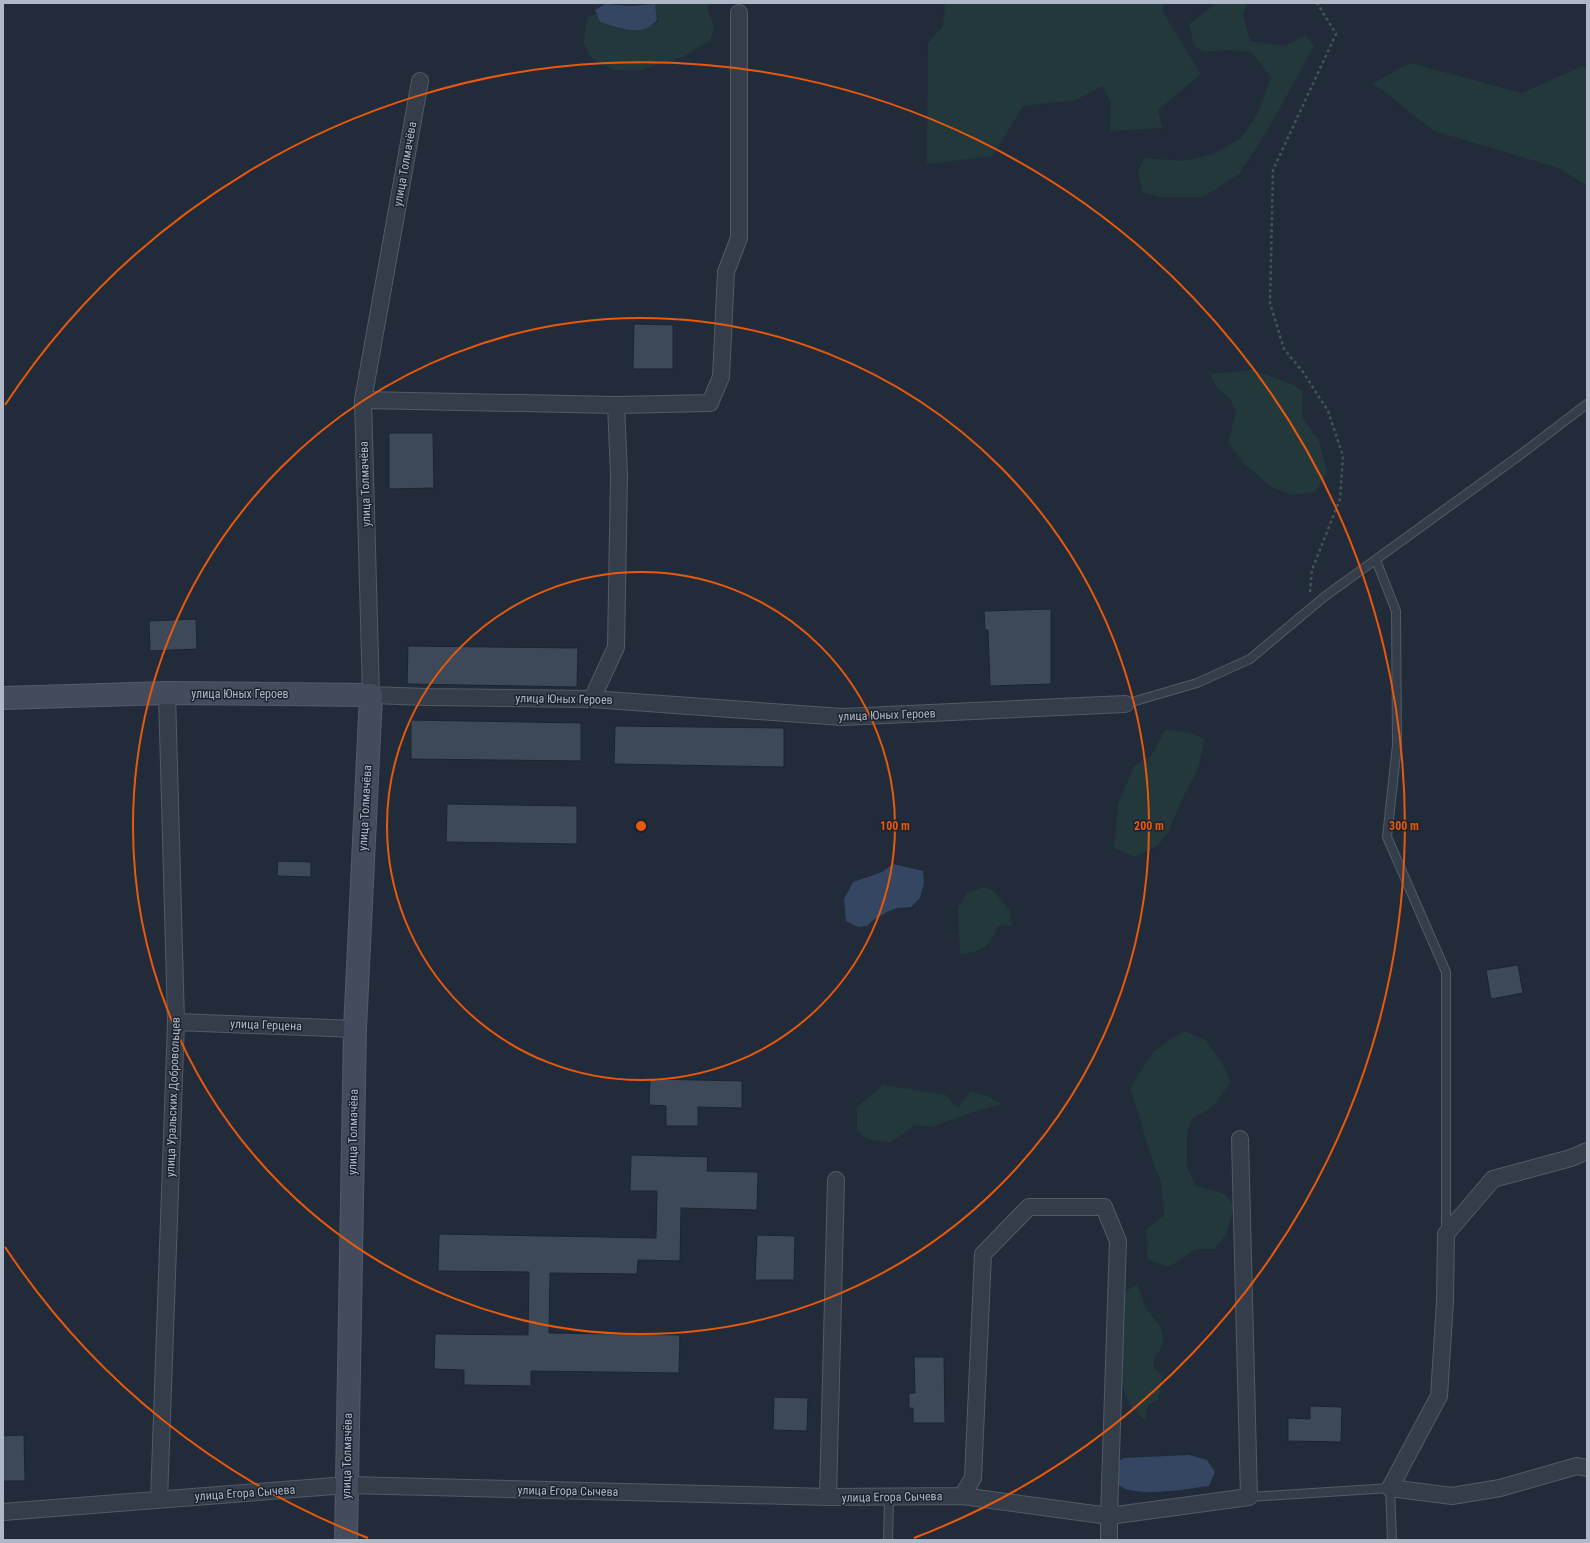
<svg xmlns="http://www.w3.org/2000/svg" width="1590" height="1543" font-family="'Roboto Condensed',sans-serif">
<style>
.green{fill:#23383b}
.water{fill:#344662}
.building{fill:#3d4959;stroke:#1c2431}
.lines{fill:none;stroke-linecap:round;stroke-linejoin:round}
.lane-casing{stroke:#525b68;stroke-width:10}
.street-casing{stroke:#525b68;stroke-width:18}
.secondary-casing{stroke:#525b68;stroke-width:24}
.path{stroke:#405558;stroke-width:2.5;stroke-dasharray:3 3;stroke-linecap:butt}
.lane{stroke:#343d4a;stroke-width:8}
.street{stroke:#343d4a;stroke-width:16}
.secondary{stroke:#424c5d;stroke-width:22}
.ring{fill:none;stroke:#e8590c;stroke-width:2}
.labels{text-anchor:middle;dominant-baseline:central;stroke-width:3;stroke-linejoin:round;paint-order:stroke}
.street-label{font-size:12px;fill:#afb8c6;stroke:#1a222f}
.centre{fill:#e8590c;stroke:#1a222f;stroke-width:2}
.ring-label{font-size:12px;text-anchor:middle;font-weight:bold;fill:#e8590c;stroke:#1a222f;stroke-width:3;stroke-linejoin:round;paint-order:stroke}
</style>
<rect width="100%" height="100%" fill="#212b3a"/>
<path class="green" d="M654,3h55l-1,8 6,16 -4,13 -25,16 -47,15 -24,-1 -16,-8 -8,-6 -6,-13 3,-26 9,-3 4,8 21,7 27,-1 11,-7z
M945,3h219l-2,8 39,63 -43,36 4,18 -52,3 1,-29 -9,-16 -26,14 -53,6 -30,50 -66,8 1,-121 15,-17z
M1217,3h30l-4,11 7,27 35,5 20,-11 9,11 -48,87 -27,41 -36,23h-44l-17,-5 -4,-20 6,-14 40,3 32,-8 25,-15 16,-23 14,-38 -20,-25 -24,-2 -23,2 -10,-6 -5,-22z
M1410,63l112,30 60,-27 5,1v119l-28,-18 -125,-37 -61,-48z
M1253,370l36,13 14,8 -1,26 17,24 8,32 -13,19 -22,3 -21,-8 -29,-25 -14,-20 8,-29 -6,-14 -13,-11 -7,-14z
M1166,729l23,4 16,6 -7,30 -17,32 -13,32 -10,12 -23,12 -21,-9 4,-44 16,-38 17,-10z
M983,887l10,3 17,21 2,14 -14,1c-8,21 -16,26 -38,28l-2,-47 9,-14z
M1183,1031l21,8 17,22 10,21 -19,25 -20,12 -5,13v35l9,19 29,8 9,12 -8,29 -12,14h-18l-27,18 -21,-7 -2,-30 18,-15 -3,-33 -7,-17 -24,-77 23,-36z
M883,1085l63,10 12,13 12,-17 17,5 15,8 -29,8 -41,15 -18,-2 -24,18 -23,-4 -10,-8v-24z
M1137,1284l9,25 14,17 4,14 -4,10 -6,7v11l9,8 -5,24 -10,5 -3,15 -14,-13 -9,-20 1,-94z"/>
<path class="water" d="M605,4l25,2 25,-2 2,16c-3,3 -6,7 -10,8 -15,6 -33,-2 -47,-6l-5,-12z
M893,864l30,7 1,12 -4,15 -9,9 -14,1 -10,4 -15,9 -5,5 -9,1 -12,-6 -2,-22 9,-17 29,-10z
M1189,1455l18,5 8,12 -6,14c-23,3 -61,10 -83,3 -3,-1 -7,-4 -10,-6l2,-22 6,-3z"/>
<path class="building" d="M634,324l39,1v44h-40z
M389,433h44l1,55 -45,1z
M1051,609v75l-61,2 -2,-56h-3l-1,-19z
M196,619l1,30 -47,2 -1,-30z
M408,646l170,2 -1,39 -170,-3z
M411,720l170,3v38l-170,-2z
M615,726l169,2v39l-170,-3z
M447,804l130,2v38l-131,-2z
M278,861l33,1v15l-34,-1z
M1518,965l5,28 -32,6 -5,-29z
M650,1079l92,2v27l-44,-1v19h-32v-20l-17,-1z
M631,1155l77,2 -1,14 51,1 -1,38 -76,-2 -1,53 -42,-1 -1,14 -87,-1 -1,60 131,2 -1,38 -148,-2v15l-67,-1v-15l-30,-1 1,-35 93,1 1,-63 -91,-1 1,-37 217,4 1,-47h-27z
M757,1235l38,1 -1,44h-39z
M914,1357h30l1,66h-32v-15h-4v-15h6z
M774,1397l34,1 -1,33 -34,-1z
M1310,1406l32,1 -1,35 -53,-1v-23l22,1z
M24,1435l1,46h-22v-45z"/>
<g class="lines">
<defs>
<path id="lane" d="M1376,560l20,51 1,134 -10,92 59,135v259
M1125,704l72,-21 53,-24 74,-62 192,-139 71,-54
M1249,1497l141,-9 2,52
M888,1540l1,-43"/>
<path id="street" d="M420,81l-57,319 8,295 56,2 165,2 250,18 283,-13
M363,400l253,5 94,-2 11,-26 5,-105 13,-34v-225
M592,699l24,-52 3,-172 -3,-70
M176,1022l179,7
M1587,1151l-16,7 -78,21 -47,55 -1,67 -6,95 -49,92 62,8 48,-8 77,-22 10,2
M962,1496l11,-18 10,-224 46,-47h75l14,34 -9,275 140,-19 -9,-358
M828,1497l8,-317
M159,1500l17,-478 -9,-329
M3,1512l344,-27 481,12 134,-1 147,20v24"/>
<path id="secondary" d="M3,698l164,-5 204,2 -16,334 -9,511"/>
</defs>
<use href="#lane" class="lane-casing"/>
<use href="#street" class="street-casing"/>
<use href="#secondary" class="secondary-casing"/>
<path class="path" d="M1310,592l2,-22 28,-71 3,-43 -15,-45 -25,-39 -19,-23 -14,-46 3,-133 63,-136 -19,-31"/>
<use href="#lane" class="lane"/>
<use href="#street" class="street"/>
<use href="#secondary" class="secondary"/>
</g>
<g class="ring">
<circle cx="641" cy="826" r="254"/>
<circle cx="641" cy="826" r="508"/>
<path d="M368 1538A763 763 0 0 1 5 1247M5 405A763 763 0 1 1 914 1538"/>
</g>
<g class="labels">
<g class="street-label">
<text transform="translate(405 164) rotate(-80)">улица Толмачёва</text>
<text transform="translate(365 484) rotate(-92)">улица Толмачёва</text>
<text x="240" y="694">улица Юных Героев</text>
<text transform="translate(564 699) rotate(1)">улица Юных Героев</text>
<text transform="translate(887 715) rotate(-2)">улица Юных Героев</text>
<text transform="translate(365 808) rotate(-87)">улица Толмачёва</text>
<text transform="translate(266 1025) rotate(2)">улица Герцена</text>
<text transform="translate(173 1097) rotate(-88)">улица Уральских Добровольцев</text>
<text transform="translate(353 1132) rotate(-89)">улица Толмачёва</text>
<text transform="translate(347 1456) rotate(-89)">улица Толмачёва</text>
<text transform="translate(568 1491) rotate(1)">улица Егора Сычева</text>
<text transform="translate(245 1493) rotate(-4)">улица Егора Сычева</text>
<text transform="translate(892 1497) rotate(-1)">улица Егора Сычева</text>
</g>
</g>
<circle cx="641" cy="826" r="6" class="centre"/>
<g class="ring-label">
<text x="895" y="830">100 m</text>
<text x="1149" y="830">200 m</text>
<text x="1404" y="830">300 m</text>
</g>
<rect width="1590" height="1543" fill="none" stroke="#afb8c6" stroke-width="8"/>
</svg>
